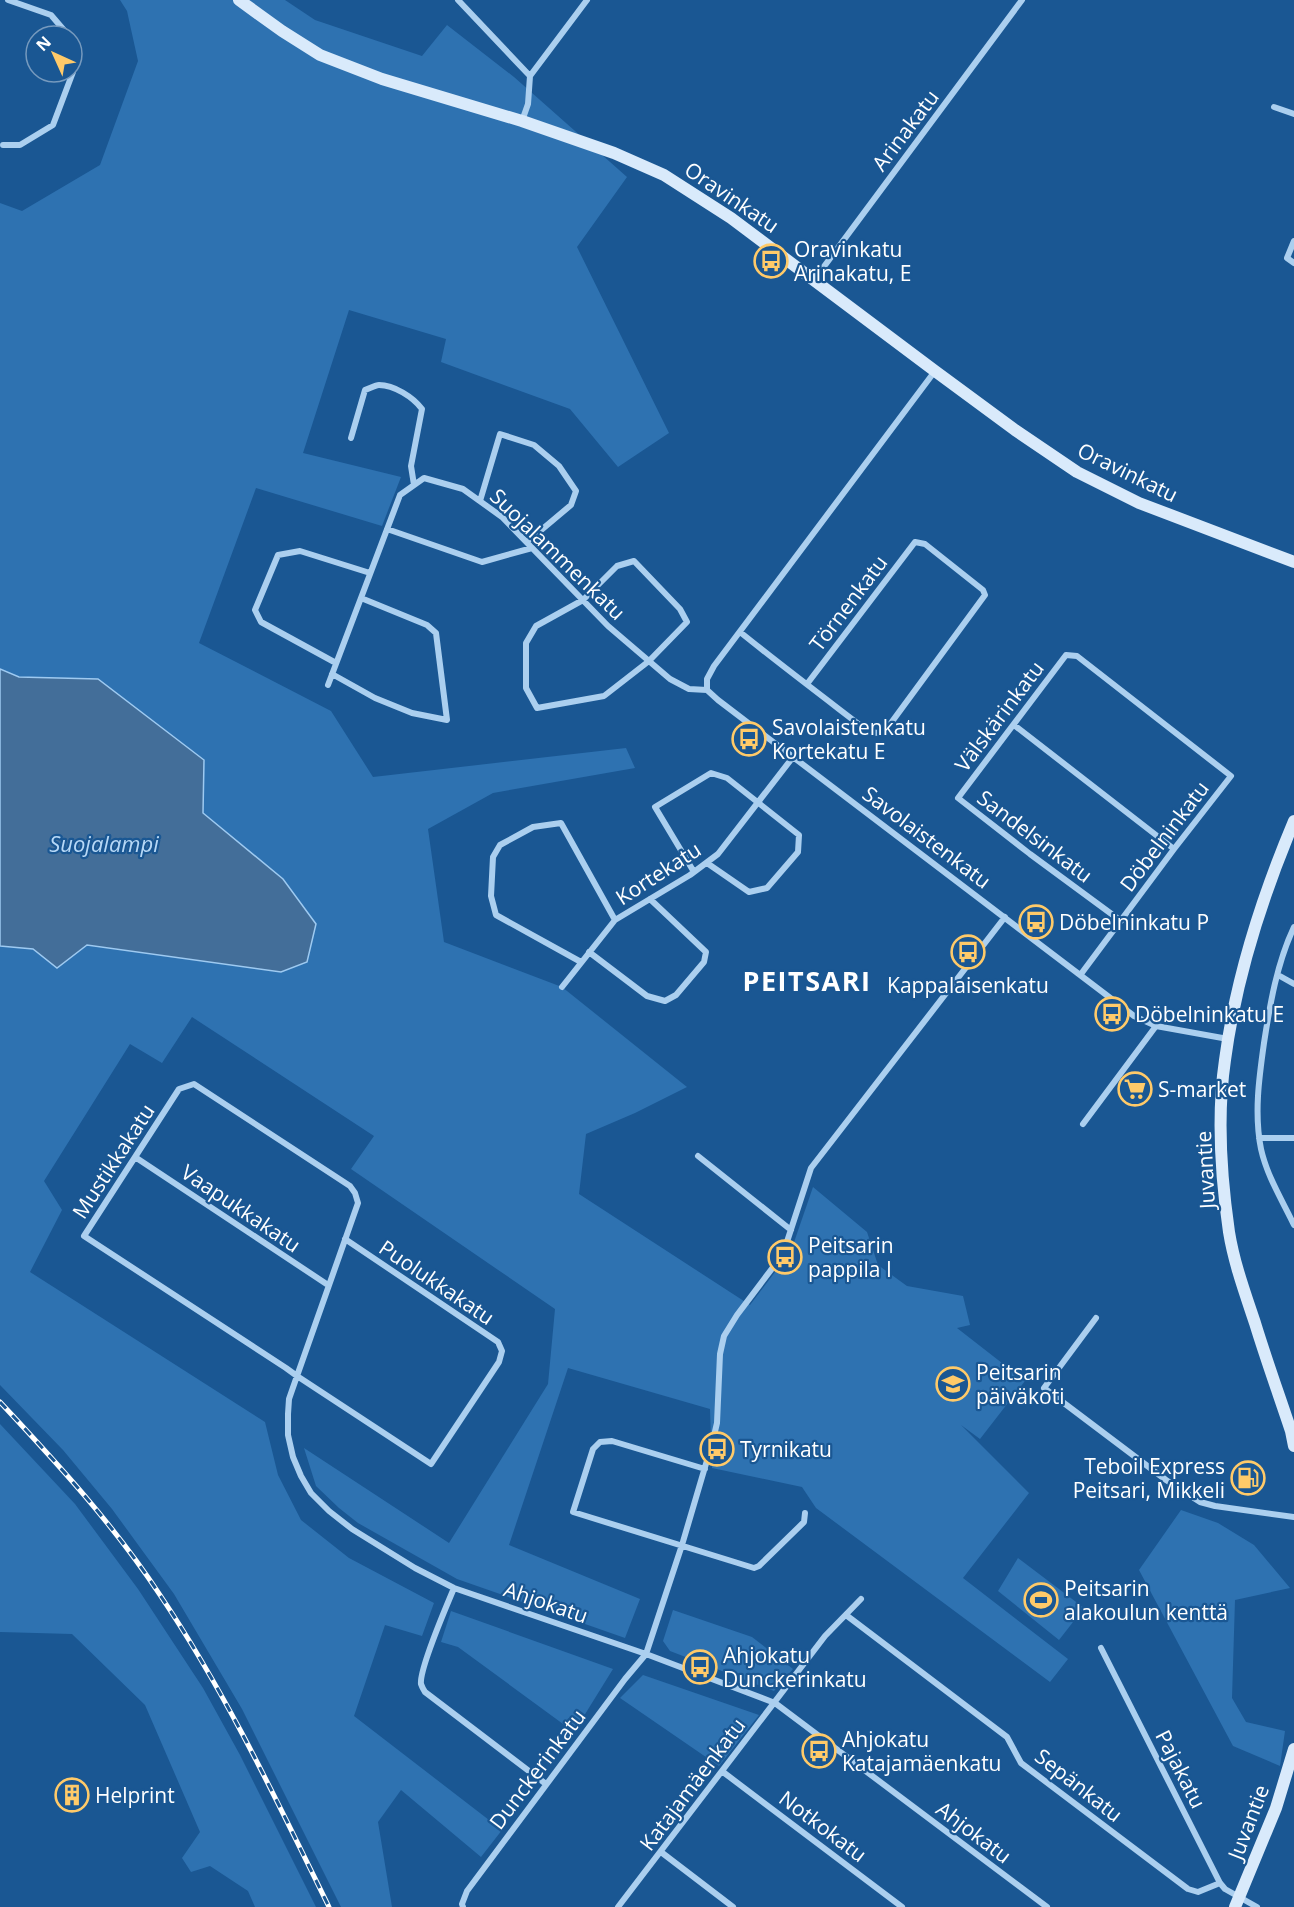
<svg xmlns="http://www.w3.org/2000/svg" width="1294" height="1907" font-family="'Open Sans',sans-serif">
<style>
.green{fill:#2e72b1}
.water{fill:#436e99;stroke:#9ecaf1;stroke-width:1.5}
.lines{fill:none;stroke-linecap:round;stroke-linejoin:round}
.street{stroke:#abcfef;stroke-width:6}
.secondary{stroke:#d9eafb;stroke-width:12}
.rail-casing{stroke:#fff;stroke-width:5}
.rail{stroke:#1a5793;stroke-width:3;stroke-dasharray:9;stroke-linecap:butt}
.labels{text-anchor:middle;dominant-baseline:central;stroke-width:4.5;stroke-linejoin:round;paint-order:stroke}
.street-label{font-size:21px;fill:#fff;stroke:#1a5793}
.poi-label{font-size:21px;fill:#fff;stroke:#1a5793;text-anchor:start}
.water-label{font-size:22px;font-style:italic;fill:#b7d8f6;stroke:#1a5793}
.district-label{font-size:27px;font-weight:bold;letter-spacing:1.5px;fill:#fff;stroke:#1a5793}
</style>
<rect width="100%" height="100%" fill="#1a5793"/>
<path class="green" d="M120,0h165l30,20 107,36 25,-31 67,52 113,100 -50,70 92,186 -51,34 -48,-58 -129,-47 5,-23 -97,-29 -46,143 98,24 -19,49 -126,-38 -57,155 132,68 42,66 253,-29 9,20 -142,25 -65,36 16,113 118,45 125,100 -52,26 -49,21 -7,60 171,111 41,-54 22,-64 54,45 11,33 29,21 56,10 7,29 -13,3 68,53 -45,58 -19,-14 68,68 -66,85 105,81 -18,23 -234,-174 -14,-21 -90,-19 -2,-59 -142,-41 -59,177 131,54 -15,39 -168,-59 -99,-56 -19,-15 -23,-22 -12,-38 145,95 99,-159 7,-75 -204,-140 23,-33 -182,-119 -30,46 -32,-19 -86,137 18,29 -32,62 235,150 13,53 23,45 48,38 85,45 -12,33 -37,-11 -31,91 148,114 -21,27 -80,-67 -23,32 14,85h-51l-99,-198 -68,-115 -62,-85 -49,-59 -63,-65v-439l33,3 24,19 30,-23 194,27 2,-93 -80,-66 -105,-134 -79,-2 -19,-8v-466l22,8 78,-46 38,-104 -11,-50z
M0,1424l75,80 63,85 65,99 37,67 76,152h-61l-7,-16 -38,-25 -19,6 -9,-14 18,-26 -55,-127 -73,-71 -72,-2z
M1181,1510l37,13 36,22 36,43 -55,12 -3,98 14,24 39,9 -5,35 -47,-20 -94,-176z
M1018,1558l66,50 -25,32 -61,-49z
M673,1610l79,27 41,32 -19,22 -104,-40 -7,-10z
M451,1611l162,58 -39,63 -116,-85 -17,-5z
M643,1675l116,40 -40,51 -99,-68z"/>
<path class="water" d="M0,669l19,8 79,2 106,81 -1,53 80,66 33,45 -9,38 -26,10 -194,-27 -30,23 -24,-19 -33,-3z"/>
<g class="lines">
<path class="street" d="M8,0l43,15 18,21
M458,0l72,76
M1274,107l20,7
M522,121l6,-17 2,-28 57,-76
M3,145h17l33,-20 20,-53 1,-17 -2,-8
M1294,241l-7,17 7,5
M814,280l208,-280
M935,371l-221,295 -7,13v11l11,10 416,316 22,10 72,13
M351,438l14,-48c4,-1 10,-5 14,-5 15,0 34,12 43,24l-11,57 3,19
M480,501l20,-67 34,11 25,21 17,25 -5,14 -44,37
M387,529l95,33 50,-14
M634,561l46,48 7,13 -38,39 -45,35 -67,12 -11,-20v-45l10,-17 47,-26 34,-34z
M740,632c42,34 86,67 129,100l10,1 12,-10 94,-128 -2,-5 -58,-46 -10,-2 -108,142
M336,663l-75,-41 -6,-12 23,-55 22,-4 70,22
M332,674l43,24 37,15 35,7 -11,-87 -9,-8 -66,-27
M328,685l72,-190 24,-17 39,11 39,28 106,109 62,53 19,10 18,1
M1014,725l160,124
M694,872l-39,-65 56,-34 16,5 72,57 -1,17 -31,36 -18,4 -42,-29
M1294,927c-17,36 -24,77 -30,116 -5,35 -10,71 -3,106 6,27 21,51 33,76
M589,952l58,44 18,5 11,-6 28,-33 2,-10 -56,-53
M581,962l-85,-47 -5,-19 2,-39 7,-12 33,-18 28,-4 54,97
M1081,974l93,-125 57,-73 -154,-120 -11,-1 -108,143 72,56 91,67
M1278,975l16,9
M562,987l53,-67 75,-45 28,-21 75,-97
M1083,1124l73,-98
M1259,1138h35
M698,1156l93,74
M135,1157l193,128
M345,1239l153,103 4,9 -3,11 -68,102 -134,-88 -11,-8 -202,-132 95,-147 15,-5 156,102 5,7 3,10 -61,173 -8,23 -1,15v21l5,22 8,19 10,17 18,18 23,18 63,39 39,20 192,66 129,49 272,204
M1096,1318l-52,70 122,92 34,22 15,4 79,11
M705,1469l-93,-28 -12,1 -7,7 -20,63 181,56 5,-2 45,-44 1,-9
M454,1588c-7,17 -35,81 -33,96 1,3 2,5 4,8l121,92
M846,1615l161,122 14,26 167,126 10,3 22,-9
M1101,1648l119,235 5,6 32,18
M723,1772l179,135
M661,1852l72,55
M463,1907l-1,-3 5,-13 158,-212 21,-25 36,-109 31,-105 4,-17 3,-69 4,-18 13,-21 46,-61 28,-86 194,-251
M618,1907l207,-271 36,-37"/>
<path class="secondary" d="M239,0l43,31 38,24 62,24 140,42 92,32 50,22 67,43 204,153 80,59 62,42 62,31 155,59
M1294,821c-32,76 -58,156 -69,239 -8,54 -4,117 4,172 5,31 16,61 26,91 11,36 24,72 36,108l3,15
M1235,1907l41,-99 18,-59"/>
<defs>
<path id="rail" d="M0,1402c57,61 114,123 160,193 66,98 117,206 169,312"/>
</defs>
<use href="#rail" class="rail-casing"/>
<use href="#rail" class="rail"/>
</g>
<defs>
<symbol id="bus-ring" viewBox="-11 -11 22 22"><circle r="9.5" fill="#1a5793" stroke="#ffca69" stroke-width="1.5"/><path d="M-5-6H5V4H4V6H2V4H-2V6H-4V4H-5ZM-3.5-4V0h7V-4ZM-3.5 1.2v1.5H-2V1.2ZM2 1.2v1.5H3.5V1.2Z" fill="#ffca69"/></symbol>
<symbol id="supermarket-ring" viewBox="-11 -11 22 22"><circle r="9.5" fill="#1a5793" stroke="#ffca69" stroke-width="1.5"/><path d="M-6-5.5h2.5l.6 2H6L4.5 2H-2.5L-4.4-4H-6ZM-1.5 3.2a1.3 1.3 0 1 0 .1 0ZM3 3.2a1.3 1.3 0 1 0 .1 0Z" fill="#ffca69"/></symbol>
<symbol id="school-ring" viewBox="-11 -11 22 22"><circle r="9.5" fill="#1a5793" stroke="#ffca69" stroke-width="1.5"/><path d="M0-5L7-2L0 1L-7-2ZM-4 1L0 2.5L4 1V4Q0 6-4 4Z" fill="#ffca69"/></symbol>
<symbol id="fuel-ring" viewBox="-11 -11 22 22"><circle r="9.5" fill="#1a5793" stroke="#ffca69" stroke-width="1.5"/><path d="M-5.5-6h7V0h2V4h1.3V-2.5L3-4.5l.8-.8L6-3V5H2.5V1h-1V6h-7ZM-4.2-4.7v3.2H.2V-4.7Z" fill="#ffca69"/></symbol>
<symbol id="stadium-ring" viewBox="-11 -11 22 22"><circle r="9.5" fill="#1a5793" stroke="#ffca69" stroke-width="1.5"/><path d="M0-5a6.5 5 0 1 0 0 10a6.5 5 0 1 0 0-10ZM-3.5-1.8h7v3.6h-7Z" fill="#ffca69"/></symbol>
<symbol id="building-ring" viewBox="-11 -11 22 22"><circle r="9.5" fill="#1a5793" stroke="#ffca69" stroke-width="1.5"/><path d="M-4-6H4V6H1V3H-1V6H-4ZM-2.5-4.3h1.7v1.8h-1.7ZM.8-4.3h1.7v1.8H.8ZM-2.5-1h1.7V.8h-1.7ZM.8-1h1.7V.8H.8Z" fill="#ffca69"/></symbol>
</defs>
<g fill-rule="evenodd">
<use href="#bus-ring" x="752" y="242" width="38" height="38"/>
<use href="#bus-ring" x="730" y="720" width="38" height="38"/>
<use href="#bus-ring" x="1017" y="903" width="38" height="38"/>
<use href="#bus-ring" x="949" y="933" width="38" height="38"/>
<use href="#bus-ring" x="1093" y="995" width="38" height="38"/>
<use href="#supermarket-ring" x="1116" y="1070" width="38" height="38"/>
<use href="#bus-ring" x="766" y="1238" width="38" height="38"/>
<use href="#school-ring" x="934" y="1365" width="38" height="38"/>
<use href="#bus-ring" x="698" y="1430" width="38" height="38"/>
<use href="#fuel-ring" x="1229" y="1459" width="38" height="38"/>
<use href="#stadium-ring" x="1022" y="1581" width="38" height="38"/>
<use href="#bus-ring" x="681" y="1648" width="38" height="38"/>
<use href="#bus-ring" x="800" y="1732" width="38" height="38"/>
<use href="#building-ring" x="53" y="1776" width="38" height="38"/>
</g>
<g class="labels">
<g class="street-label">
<text transform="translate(905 130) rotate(-53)">Arinakatu</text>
<text transform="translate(732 197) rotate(34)">Oravinkatu</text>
<text transform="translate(1128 472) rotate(26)">Oravinkatu</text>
<text transform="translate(558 554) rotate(44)">Suojalammenkatu</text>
<text transform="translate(848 603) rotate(-53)">Törnenkatu</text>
<text transform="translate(999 716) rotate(-53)">Välskärinkatu</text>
<text transform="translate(1035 836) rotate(37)">Sandelsinkatu</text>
<text transform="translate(1164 836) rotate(-53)">Döbelninkatu</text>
<text transform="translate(927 837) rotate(37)">Savolaistenkatu</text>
<text transform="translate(658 873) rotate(-33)">Kortekatu</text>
<text transform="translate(113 1161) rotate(-57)">Mustikkakatu</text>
<text transform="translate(1205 1170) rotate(-93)">Juvantie</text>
<text transform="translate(241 1208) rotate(34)">Vaapukkakatu</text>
<text transform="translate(437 1282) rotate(34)">Puolukkakatu</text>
<text transform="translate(546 1602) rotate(19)">Ahjokatu</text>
<text transform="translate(537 1769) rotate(-53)">Dunckerinkatu</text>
<text transform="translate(1181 1769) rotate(63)">Pajakatu</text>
<text transform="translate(692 1784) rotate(-53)">Katajamäenkatu</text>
<text transform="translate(1079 1785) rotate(38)">Sepänkatu</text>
<text transform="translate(1248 1822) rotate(-69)">Juvantie</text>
<text transform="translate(823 1826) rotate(37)">Notkokatu</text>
<text transform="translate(974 1832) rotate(37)">Ahjokatu</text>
</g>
<g class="poi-label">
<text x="794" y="249">Oravinkatu<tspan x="794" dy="24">Arinakatu, E</tspan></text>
<text x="772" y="727">Savolaistenkatu<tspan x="772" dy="24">Kortekatu E</tspan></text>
<text x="1059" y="922">Döbelninkatu P</text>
<text x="968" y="985" text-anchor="middle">Kappalaisenkatu</text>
<text x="1135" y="1014">Döbelninkatu E</text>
<text x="1158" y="1089">S-market</text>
<text x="808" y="1245">Peitsarin<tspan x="808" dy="24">pappila I</tspan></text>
<text x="976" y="1372">Peitsarin<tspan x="976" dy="24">päiväkoti</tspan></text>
<text x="740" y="1449">Tyrnikatu</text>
<text x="1225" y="1466" text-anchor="end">Teboil Express<tspan x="1225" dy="24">Peitsari, Mikkeli</tspan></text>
<text x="1064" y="1588">Peitsarin<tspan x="1064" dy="24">alakoulun kenttä</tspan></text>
<text x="723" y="1655">Ahjokatu<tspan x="723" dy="24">Dunckerinkatu</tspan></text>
<text x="842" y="1739">Ahjokatu<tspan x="842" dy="24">Katajamäenkatu</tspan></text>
<text x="95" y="1795">Helprint</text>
</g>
<g class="water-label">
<text x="104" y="843">Suojalampi</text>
</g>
<g class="district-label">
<text x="807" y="980">PEITSARI</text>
</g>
</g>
<g transform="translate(54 54) rotate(315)"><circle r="28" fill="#1a5793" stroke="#769abe" stroke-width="1.5"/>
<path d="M0-4.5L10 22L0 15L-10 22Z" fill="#ffca69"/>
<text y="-9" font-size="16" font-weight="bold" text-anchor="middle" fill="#ffffff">N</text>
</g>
</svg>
